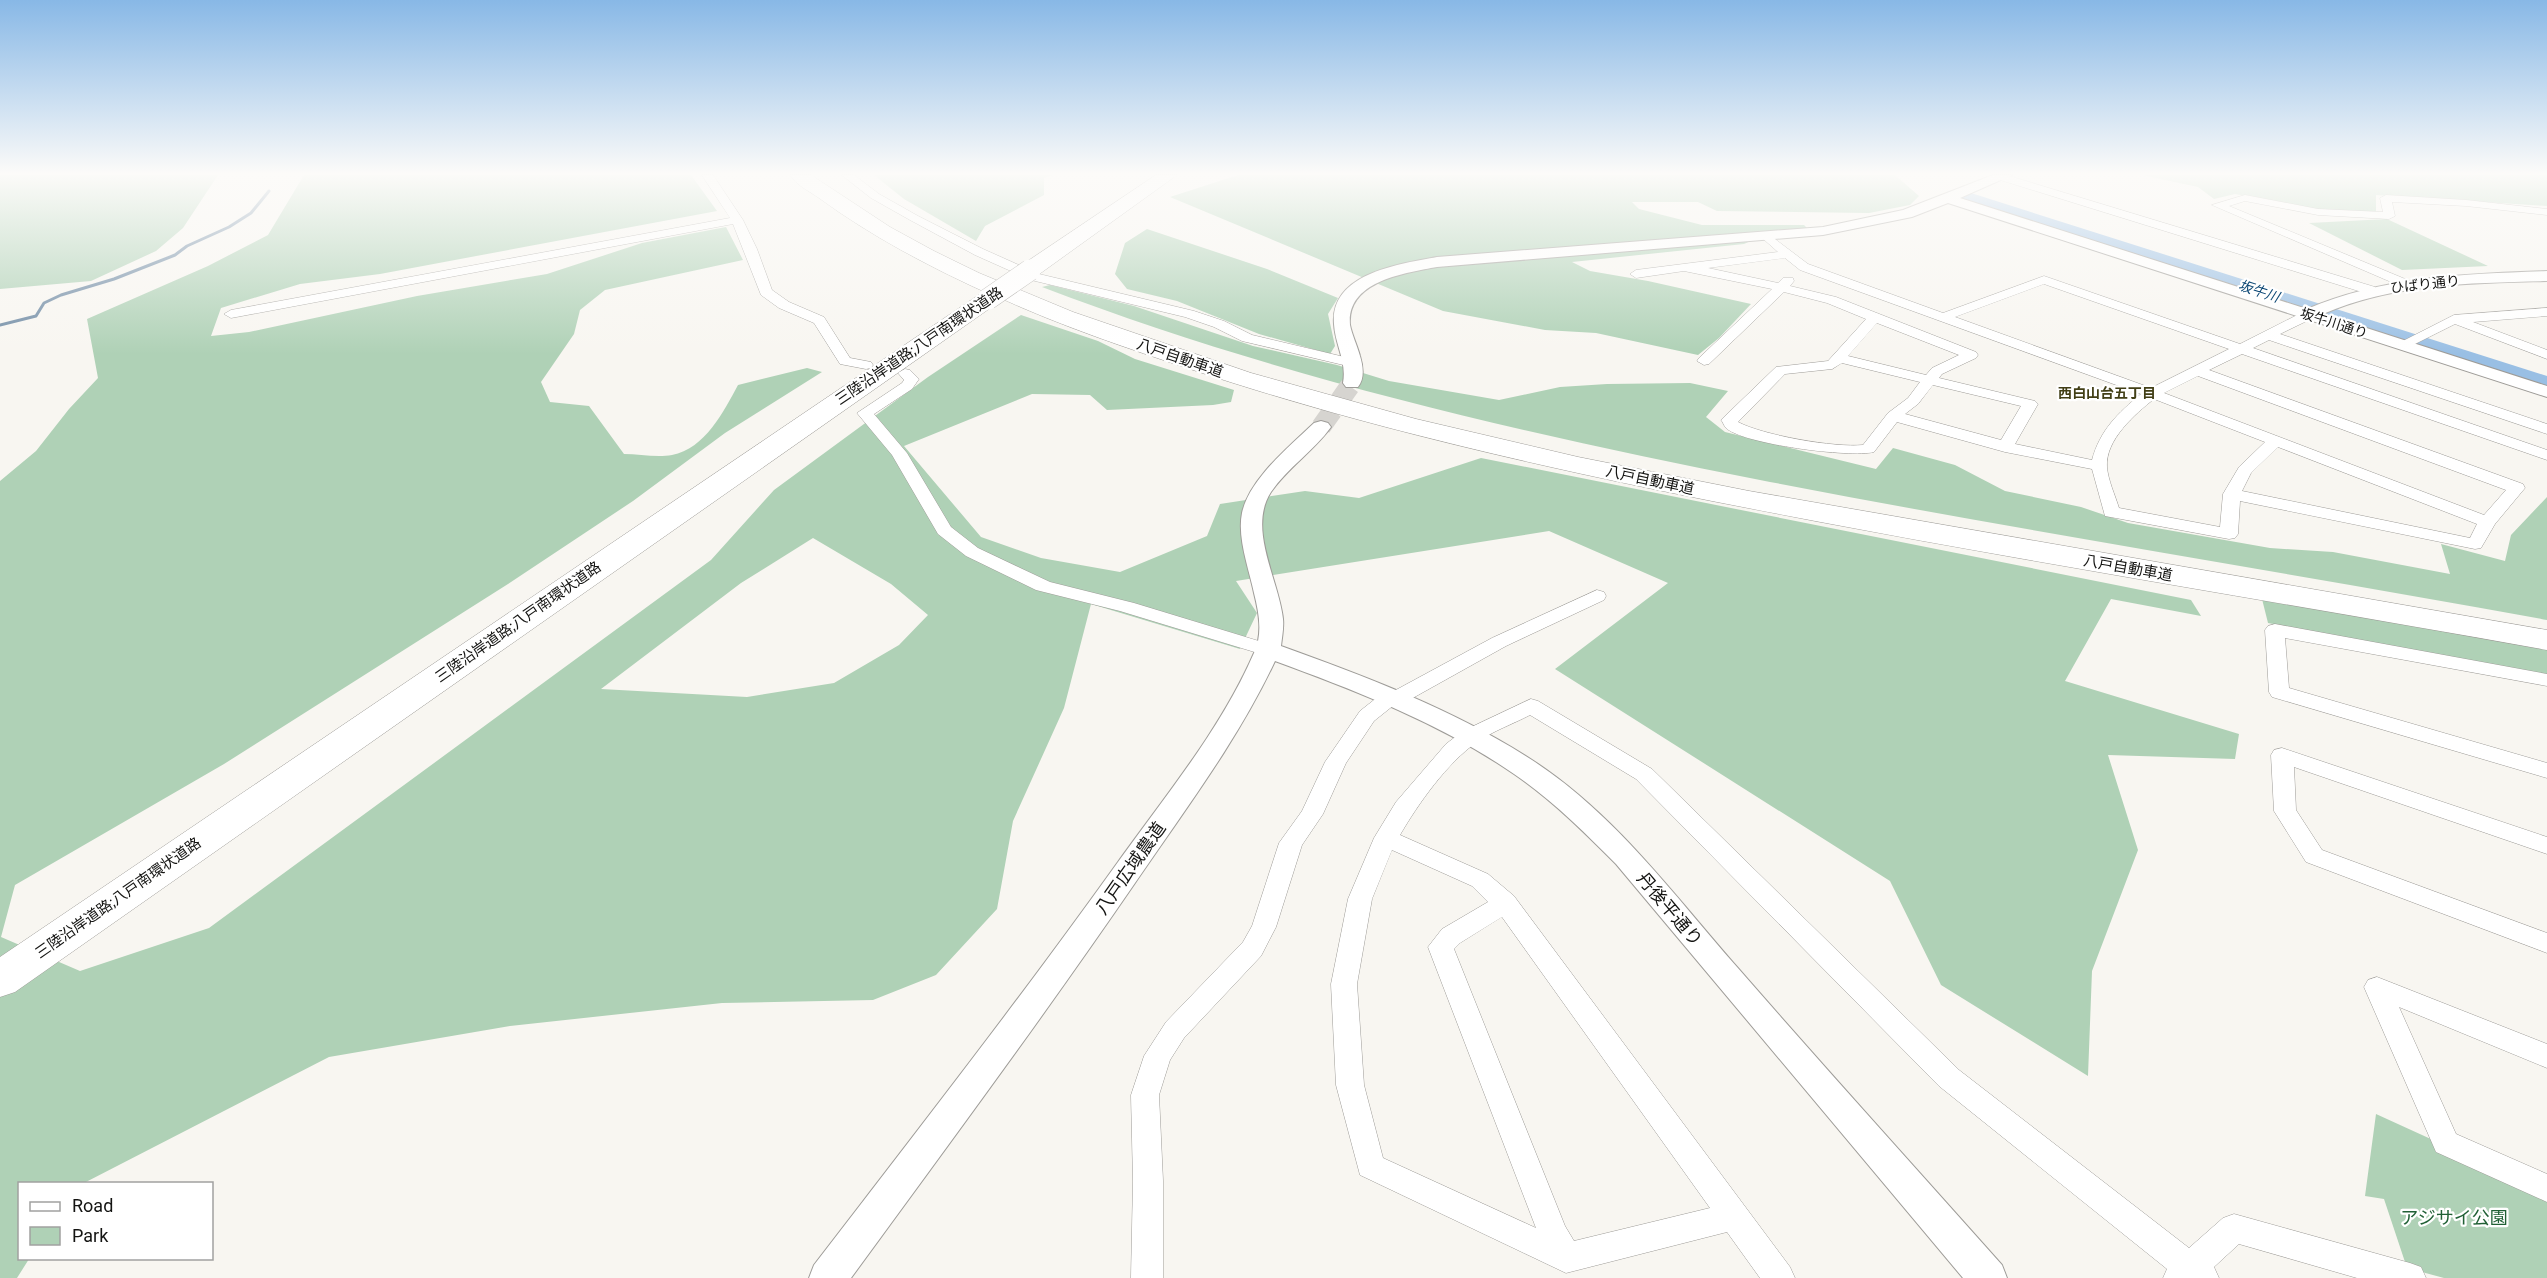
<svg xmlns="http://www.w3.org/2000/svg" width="2547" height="1278" font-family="Roboto,'Noto Sans JP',sans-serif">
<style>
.green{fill:#afd1b6;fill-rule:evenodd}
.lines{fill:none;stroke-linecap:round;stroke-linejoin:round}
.stream{stroke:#718ca5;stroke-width:3}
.river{fill:#99bfe4;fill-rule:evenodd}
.tertiary-tunnel{stroke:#d6d4d0;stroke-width:20;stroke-dasharray:20 10;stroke-linecap:butt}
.minor-casing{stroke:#9e9c98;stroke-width:1}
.tertiary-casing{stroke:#9e9c98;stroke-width:2}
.motorway-casing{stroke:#9e9c98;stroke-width:1}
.minor{fill:#fff;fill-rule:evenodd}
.tertiary{fill:#fff;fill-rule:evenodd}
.motorway{fill:#fff;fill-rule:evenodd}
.motorway-bridge-casing{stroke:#9e9c98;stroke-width:22;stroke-linecap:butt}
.motorway-bridge{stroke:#fff;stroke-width:21}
.labels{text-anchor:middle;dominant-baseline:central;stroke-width:4.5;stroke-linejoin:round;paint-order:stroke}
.far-street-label{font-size:14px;fill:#141412;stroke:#fff}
.far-water-label{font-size:14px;font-style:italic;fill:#0d4875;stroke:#fff}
.far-neighbourhood-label{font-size:14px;font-weight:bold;fill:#423f16;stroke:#fff}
.street-label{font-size:15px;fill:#141412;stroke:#fff}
.near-street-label{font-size:18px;fill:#141412;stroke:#fff}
.near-park-label{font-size:18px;fill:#206035;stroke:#fff}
</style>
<rect width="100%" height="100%" fill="#f8f6f1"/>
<path class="green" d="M0,175h218l-35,53 -27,23 -65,30 -91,8z
M304,175h387l26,36 -337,63 -80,10 -79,24 -10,28 38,-4 168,-36 130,-22 95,-31 84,-16 17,33 -138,30 -25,20 -6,24 -33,48 9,20 39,4 35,48c15,0 33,4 48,1 33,-6 52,-44 66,-70l69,-17 15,4 -97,61 -92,68 -125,83 -284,180 -209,121 -14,52 79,34 129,-43 502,-368 63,-70 154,-113 93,-62 77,26 37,18 99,31 -3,12 -18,3 -106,5 -17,-15 -58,-1 -128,52 77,91 60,21 79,14 87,-36 13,-32 85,-13 54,7 122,-40 710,142 10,16 -90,-17 -46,82 174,53 -4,25 -127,-4 30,95 -46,121 -4,105 -147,-91 -51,-104 -335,-212 113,-86 -119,-52 -313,50 21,32 -17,36 -149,-45 -27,104 -51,113 -16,88 -61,66 -63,25 -151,3 -212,23 -181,31 -245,126 -64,1v74l9,1 -12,19h-17v-797l36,-30 33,-42 29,-31 -11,-59 121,-53 60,-31zM813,538l78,46 37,31 -29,30 -65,38 -87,14 -146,-8 140,-106z
M874,175h179l-9,3v17l-59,31 -9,15 -72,-42z
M1238,175h657l24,21 -9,9 -41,8 -152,-2 -19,-9h-66l7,7 63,16h102l3,3 -41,6 -22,10 -172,18 18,9 58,10 103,23 -32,34 -21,17 -102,-22 -51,-3 -102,-19 -273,-114z
M2142,175h405v31l-171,-11v18l-60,-4 -81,-15 -21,5 -16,-12z
M2387,219l101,47 -86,4 -93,-47z
M1147,229l120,40 71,29 -10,16 7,32 -5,8 -71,-20 -82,-33 -50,-12 -12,-15 10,-31z
M1050,285l84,21 119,40 84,19 52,16 110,19 61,-13 47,-3 83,-1 38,8 -22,26 19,15 151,37 17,-21 62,17 50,26 76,16 47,16 142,25 63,4 117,22 -9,-30 64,17 6,-26 36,-38v123c-262,-48 -525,-89 -787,-140 -244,-48 -485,-104 -718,-193z
M2262,599l285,51v25l-279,-52z
M2376,1114l171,78v86h-103l-37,-10 -23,-69 -19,-3z"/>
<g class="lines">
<path class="stream" d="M0,325l36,-9 8,-13 17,-8 53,-16 61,-24 12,-9 42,-19 22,-14 18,-22"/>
<path class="river" d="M1971,193l576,183v14l-582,-188 -3,-4 3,-4z"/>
<path class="tertiary-tunnel" d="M1321,427l31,-44"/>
<defs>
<path id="minor" d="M702,175h11l30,45 14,29 15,41 17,12 35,15 26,41 21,4 2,3 -2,3 -5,1 -26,-5 -26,-41 -35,-15 -18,-13 -28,-71 -502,94 -7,-4 7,-4 499,-92z
M842,175h12l25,19 39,22 65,33 56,25 155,37 30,10 28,14 105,25 2,3 -7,4 -110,-26 -28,-14 -29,-10 -154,-37 -56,-25 -65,-35 -39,-22z
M1997,175h9l369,112 1,3 -6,4 -5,-1 -368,-114z
M2245,195l73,14 65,3 -3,-14 6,-3 80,5 81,9v6l-81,-9 -74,-4 3,14 -6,3 -71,-4 -73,-14 -16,5 181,75 1,3 -1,3 -5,1 -193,-83z
M1767,233l41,31 135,49 101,-37 196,68 63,-32h10l2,3 -2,3 -33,16 267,90v10l-278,-94 -16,8 294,102v10l-305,-106 -33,16 314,114 2,4 -30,36 -14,24 -6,1 -235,-48 -2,33 -3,4 -6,1 -124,-23 -13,-47 -87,-17 -108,-30 -23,30c-24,6 -131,-8 -148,-24 -2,-2 -3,-6 -5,-8l55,-53 52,-6 38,-42 -39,-16 -43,-11 -75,72 -5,1 -7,-4 2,-3 73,-69 -88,-18 -48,7 -6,-4 6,-4 142,-18 -17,-15zM1785,258l15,12 341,124c-23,19 -41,36 -49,66l-77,-16 23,-40 -3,-3 -96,-23 3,-4 34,-16 2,-3 -2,-3 -140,-55 -46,-11 4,-5 -1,-3h-10l-5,5 -70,-15zM2044,284l185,65 -78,39 -196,-71zM1877,323l82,32 -27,13 -6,7 -78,-19zM1842,363l78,19 -12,16 -20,15 -25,32c-28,3 -101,-10 -125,-23l47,-48 47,-5zM2198,376l308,114 -22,25 -320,-122zM1933,385l88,21 -20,34 -96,-26 13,-10zM2154,399l111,43 -26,25 -16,27 -3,33 -101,-19c-4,-13 -11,-28 -12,-41 -2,-27 28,-53 47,-68zM2278,447l199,77 -7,14 -228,-47 9,-18z
M2547,308v8l-74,6 74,28v9l-92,-35 -48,24h-10l-2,-3 59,-30z
M905,369l5,1 9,9 -7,10 -38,25 33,39 44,74 27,21 72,34 84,21 141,43 3,4 -3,4h-14l-141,-43 -84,-21 -70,-34 -28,-22 -46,-79 -35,-42 45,-30 2,-3 -6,-7z
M1597,590l7,2 2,4 -2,4 -98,46 -104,58 -8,1 -20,16 -28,42 -23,51 -21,31 -26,82 -15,29 -77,82 -14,22 -11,35 4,86v97h-32l2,-97 -2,-86 13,-39 22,-34 77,-80 9,-16 27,-83 23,-32 23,-49 35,-51 24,-19 10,-1 98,-53z
M2275,624l272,50v12l-262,-48 4,50 258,75v15l-275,-81 -3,-5 -4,-62 3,-4z
M1531,699l7,2 114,68 307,301 230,178 34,-30 11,-4 176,49 11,4 5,11h-69l-118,-34 -25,23 5,11h-56l4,-9 -228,-183 -303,-307 -106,-64c-17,9 -37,16 -53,27 -30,21 -59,62 -77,93l88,39 26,22 276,371 5,11h-35l-33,-46 -161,41 -206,-98 -24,-90 -5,-101 17,-85 26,-61 22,-36 50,-58 17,-13zM1392,850l80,36 16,16 -46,27 -14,18 108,281 -153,-70 -19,-73 -7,-101 15,-85zM1502,917l208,291 -136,33 -9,-15 -111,-277 6,-6z
M2282,748l265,89v17l-253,-87 2,43 26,40 225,83v20l-241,-91 -32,-51 -3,-56 3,-5z
M2377,977l170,67v24l-148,-61 57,127 91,40v28l-111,-50 -72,-165 4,-7z"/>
<path id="tertiary" d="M1993,175h19l-52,23 347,111c77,-33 158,-35 240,-38v10c-76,2 -153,2 -224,33l224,72v11l-599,-194 -36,14 -89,18 -386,32c-32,6 -91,14 -87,58 2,10 7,20 10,31 3,10 5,22 -2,31h-12l-3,-4c4,-22 -8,-38 -9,-59 -4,-51 66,-60 103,-67l386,-30 80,-17z
M1321,421l7,2 3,4c-17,24 -43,40 -60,65 -24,37 8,88 12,127 1,8 -1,18 -2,27 86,31 174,64 251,114 83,54 141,134 205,207 87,100 176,198 265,298l5,13h-44l-347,-414c-32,-32 -64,-64 -102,-90 -72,-50 -157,-83 -239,-113 -37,79 -91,150 -140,222 -92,134 -188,264 -284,395h-42l5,-13c103,-134 206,-266 304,-403 48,-67 103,-133 136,-209 9,-19 5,-40 0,-60 -5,-24 -17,-55 -12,-80 7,-34 48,-67 72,-90z"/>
<path id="motorway" d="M790,175h21l79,52 44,24 45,22 94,39 178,61 165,46 162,38 171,34 798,139v20c-278,-50 -558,-94 -835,-149 -175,-35 -350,-75 -519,-131 -66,-22 -132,-44 -195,-73l-2,7 -981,688 -15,5v-40l980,-663 7,-1c-59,-27 -116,-57 -168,-95 -10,-7 -23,-13 -29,-23z
M1156,175h21l-139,100 -8,1 -8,-1 -3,-5 3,-5z"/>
</defs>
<use href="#minor" class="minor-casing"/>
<use href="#tertiary" class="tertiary-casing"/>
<use href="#motorway" class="motorway-casing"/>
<use href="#minor" class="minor"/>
<use href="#tertiary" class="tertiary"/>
<use href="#motorway" class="motorway"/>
<defs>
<path id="motorway-bridge" d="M988,299l42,-29"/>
</defs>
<use href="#motorway-bridge" class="motorway-bridge-casing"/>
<use href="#motorway-bridge" class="motorway-bridge"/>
</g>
<linearGradient id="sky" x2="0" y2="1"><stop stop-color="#88b8e6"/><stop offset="0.49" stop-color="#fcfbf9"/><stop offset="1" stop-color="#fcfbf9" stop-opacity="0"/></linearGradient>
<rect width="2547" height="354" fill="url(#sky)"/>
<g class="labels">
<g class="far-street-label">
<text transform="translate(2425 284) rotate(-6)">ひばり通り</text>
<text transform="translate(2334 323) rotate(18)">坂牛川通り</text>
</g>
<g class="far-water-label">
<text transform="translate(2259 291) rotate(18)">坂牛川</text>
</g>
<g class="far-neighbourhood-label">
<text x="2107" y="393">西白山台五丁目</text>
</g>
<g class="street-label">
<text transform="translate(919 346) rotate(-34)">三陸沿岸道路;八戸南環状道路</text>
<text transform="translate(1180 358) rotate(19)">八戸自動車道</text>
<text transform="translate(1650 480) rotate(12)">八戸自動車道</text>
<text transform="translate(2128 568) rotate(10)">八戸自動車道</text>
<text transform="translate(518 622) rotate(-35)">三陸沿岸道路;八戸南環状道路</text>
<text transform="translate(118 898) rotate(-35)">三陸沿岸道路;八戸南環状道路</text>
</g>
<g class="near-street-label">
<text transform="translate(1130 868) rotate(-55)">八戸広域農道</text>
<text transform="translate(1670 909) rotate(50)">丹後平通り</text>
</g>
<g class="near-park-label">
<text x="2454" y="1217">アジサイ公園</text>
</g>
</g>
<rect x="18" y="1182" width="195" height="78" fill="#ffffff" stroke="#a1a1a0" stroke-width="1.5"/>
<rect x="30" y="1202" width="30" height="9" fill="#ffffff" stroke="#a1a1a0" stroke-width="1.5"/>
<text x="72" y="1212" font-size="18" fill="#141412">Road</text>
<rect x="30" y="1227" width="30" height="18" fill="#afd1b6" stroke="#a1a1a0" stroke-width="1.5"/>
<text x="72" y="1242" font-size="18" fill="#141412">Park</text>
</svg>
